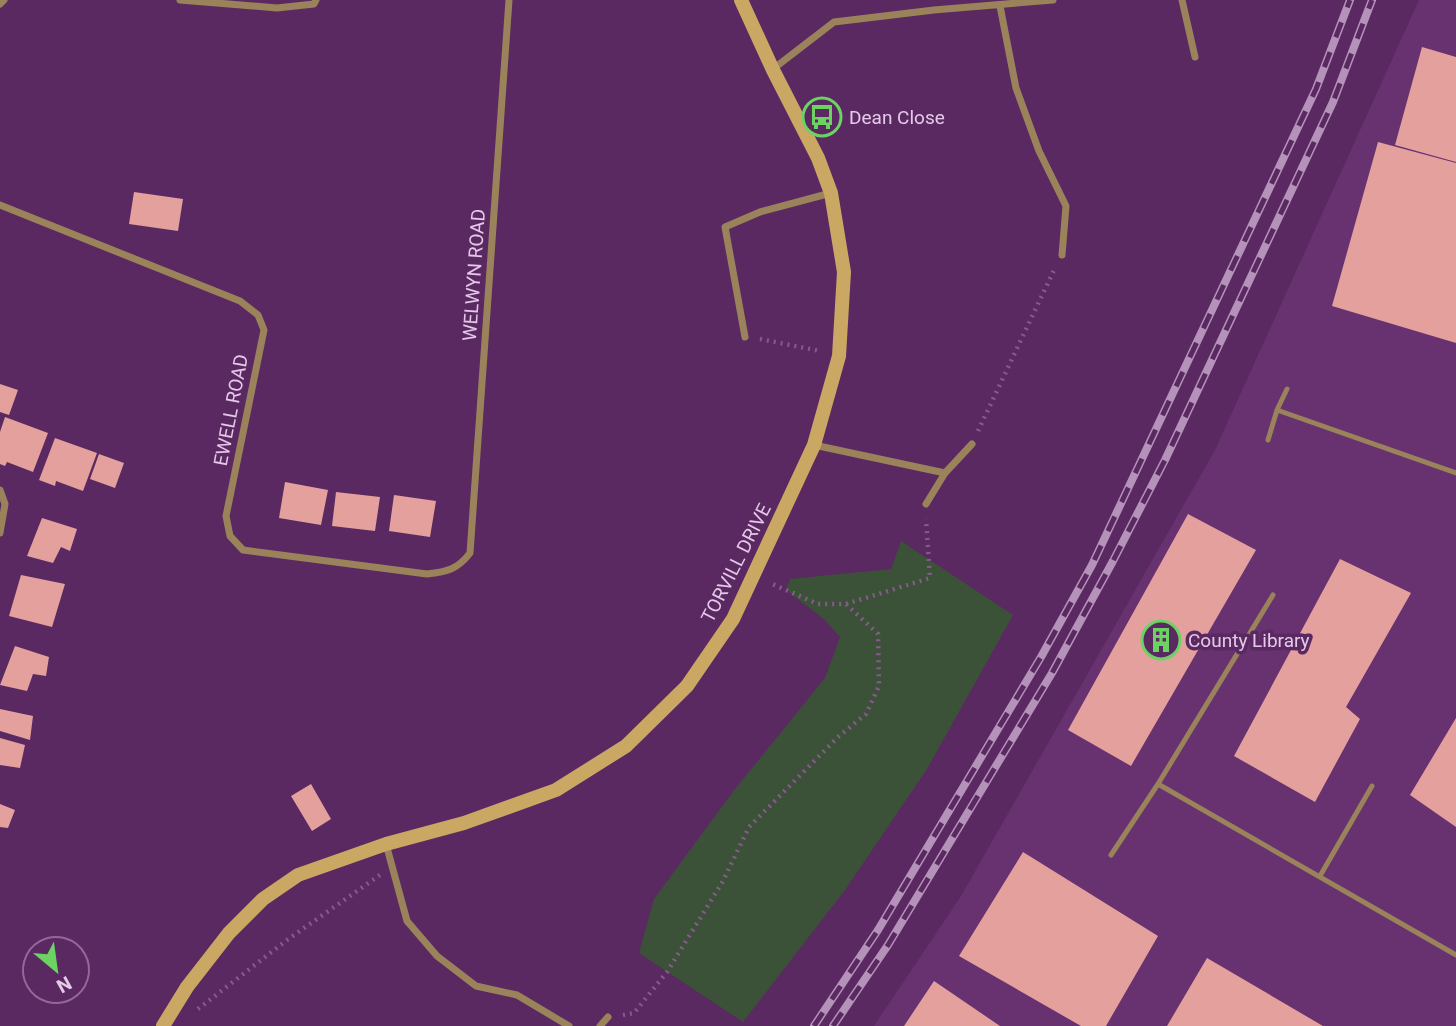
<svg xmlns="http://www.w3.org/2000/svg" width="1456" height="1026" font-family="Roboto,sans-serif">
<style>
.built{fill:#67326f}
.green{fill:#3b5238}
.building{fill:#e4a09d}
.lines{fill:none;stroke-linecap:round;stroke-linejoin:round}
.path{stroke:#855b8b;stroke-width:4.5;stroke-dasharray:2 5;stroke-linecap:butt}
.lane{stroke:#9a835a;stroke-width:5}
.street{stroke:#9a835a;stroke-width:7}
.secondary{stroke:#cba764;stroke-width:14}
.rail-casing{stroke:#b592ba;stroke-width:8}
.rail{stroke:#5a2961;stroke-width:5;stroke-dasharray:16;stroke-linecap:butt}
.labels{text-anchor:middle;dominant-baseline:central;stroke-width:7;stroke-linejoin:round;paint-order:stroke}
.poi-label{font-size:19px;fill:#e5c9e9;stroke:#5a2961;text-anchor:start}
.street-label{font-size:19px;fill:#e5c9e9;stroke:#5a2961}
</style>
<rect width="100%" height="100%" fill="#5a2961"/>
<path class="built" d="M1419,0h37v1026h-582l87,-130 254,-446z"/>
<path class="green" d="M901,541l112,74 -86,154 -82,121 -102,132 -104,-69 15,-54 81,-110 90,-111 15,-41 -15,-17 -39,-30 4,-11 101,-10z"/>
<path class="building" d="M1422,47l34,10v105l-61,-17z
M1378,142l78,21v180l-124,-37z
M134,192l49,7 -5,32 -49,-7z
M0,384l18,6 -9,25 -9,-3z
M5,417l43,16 -15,39 -26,-10 -2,4 -5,-2v-32z
M55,438l42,15 -14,38 -27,-10 -1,5 -16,-6z
M99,454l25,9 -9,25 -25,-9z
M285,482l43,8 -7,35 -42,-7z
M336,492l44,5 -5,34 -43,-5z
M394,495l42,6 -6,36 -41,-6z
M1188,514l68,36 -125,216 -63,-36z
M42,518l35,11 -7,22 -9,-4 -8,16 -26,-7z
M1340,559l71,34 -65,114 14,12 -45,83 -81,-46z
M21,575l44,9 -13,43 -43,-11z
M15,646l34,11 -3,19 -13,-2 -6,17 -27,-6z
M0,709l33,7 -3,24 -30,-9z
M1456,718v109l-46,-32z
M0,738l25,7 -5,23 -20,-3z
M311,784l20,35 -19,12 -21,-35z
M0,804l15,6 -7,18 -8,-1z
M1023,852l135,84 -52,90h-25l-122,-70z
M1207,958l116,68h-156z
M934,981l66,45h-96z"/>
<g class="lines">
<path class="path" d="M760,339l60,12
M978,431l77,-163
M846,604l84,-26 -4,-59
M198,1009l89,-69 93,-65
M623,1015l11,-2 33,-41 56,-91 26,-54 89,-90 28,-23 13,-28 -1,-52 -32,-30h-28l-48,-21"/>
<path class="lane" d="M1277,410l179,63
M1268,440l9,-30 10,-21
M1158,784l298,171
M1111,855l47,-71 115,-189
M1320,876l52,-90"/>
<path class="street" d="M180,0l97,8 37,-4 2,-4
M1182,0l13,57
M0,4l4,-4
M1000,6l16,82 23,63 27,55 -4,49
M773,69l61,-47 100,-12 119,-10
M0,205l240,96 18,14 6,15 -38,186 4,20 13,14 184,24c20,-2 31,-5 43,-21l39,-553
M745,337l-20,-110 35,-15 71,-19
M814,445l131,28 27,-29
M0,490l5,14 -5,29
M926,504l19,-31
M386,844l21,77 30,35 39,30 41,9 52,31
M600,1026l8,-9"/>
<path class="secondary" d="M163,1026l24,-39 42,-54 34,-34 35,-24 88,-31 78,-21 92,-33 70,-44 61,-60 46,-67 81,-174 25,-89 5,-84 -13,-79 -13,-35 -45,-88 -32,-70"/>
<defs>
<path id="rail" d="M814,1026l64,-96 163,-273 51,-92 224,-476 34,-89
M833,1026l55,-81 164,-272 61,-112 52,-101 168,-358 39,-102"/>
</defs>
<use href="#rail" class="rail-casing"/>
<use href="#rail" class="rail"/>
</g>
<defs>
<symbol id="bus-ring" viewBox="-11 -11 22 22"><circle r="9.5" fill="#5a2961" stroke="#6cd362" stroke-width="1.5"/><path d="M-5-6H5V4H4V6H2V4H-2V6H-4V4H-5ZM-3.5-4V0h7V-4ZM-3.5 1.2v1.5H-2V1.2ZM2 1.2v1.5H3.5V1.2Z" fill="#6cd362"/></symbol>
<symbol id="building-ring" viewBox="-11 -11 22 22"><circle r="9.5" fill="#5a2961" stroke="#6cd362" stroke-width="1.5"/><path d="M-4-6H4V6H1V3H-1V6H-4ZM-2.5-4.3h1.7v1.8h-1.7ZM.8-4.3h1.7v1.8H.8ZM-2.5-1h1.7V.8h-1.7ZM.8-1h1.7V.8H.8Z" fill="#6cd362"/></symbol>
</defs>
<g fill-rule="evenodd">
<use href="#bus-ring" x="800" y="95" width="44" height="44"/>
<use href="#building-ring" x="1139" y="618" width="44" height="44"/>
</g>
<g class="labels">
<g class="poi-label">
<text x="849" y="117">Dean Close</text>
<text x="1188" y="640">County Library</text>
</g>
<g class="street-label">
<text transform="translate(474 275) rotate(-86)">WELWYN ROAD</text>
<text transform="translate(231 410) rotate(-79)">EWELL ROAD</text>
<text transform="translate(736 563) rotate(-63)">TORVILL DRIVE</text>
</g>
</g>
<g transform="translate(56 970) rotate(151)"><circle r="33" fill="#5a2961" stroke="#926997" stroke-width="2"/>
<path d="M0-5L12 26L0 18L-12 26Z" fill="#6cd362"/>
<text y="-10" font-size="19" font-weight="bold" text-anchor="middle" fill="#e5c9e9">N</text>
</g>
</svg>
